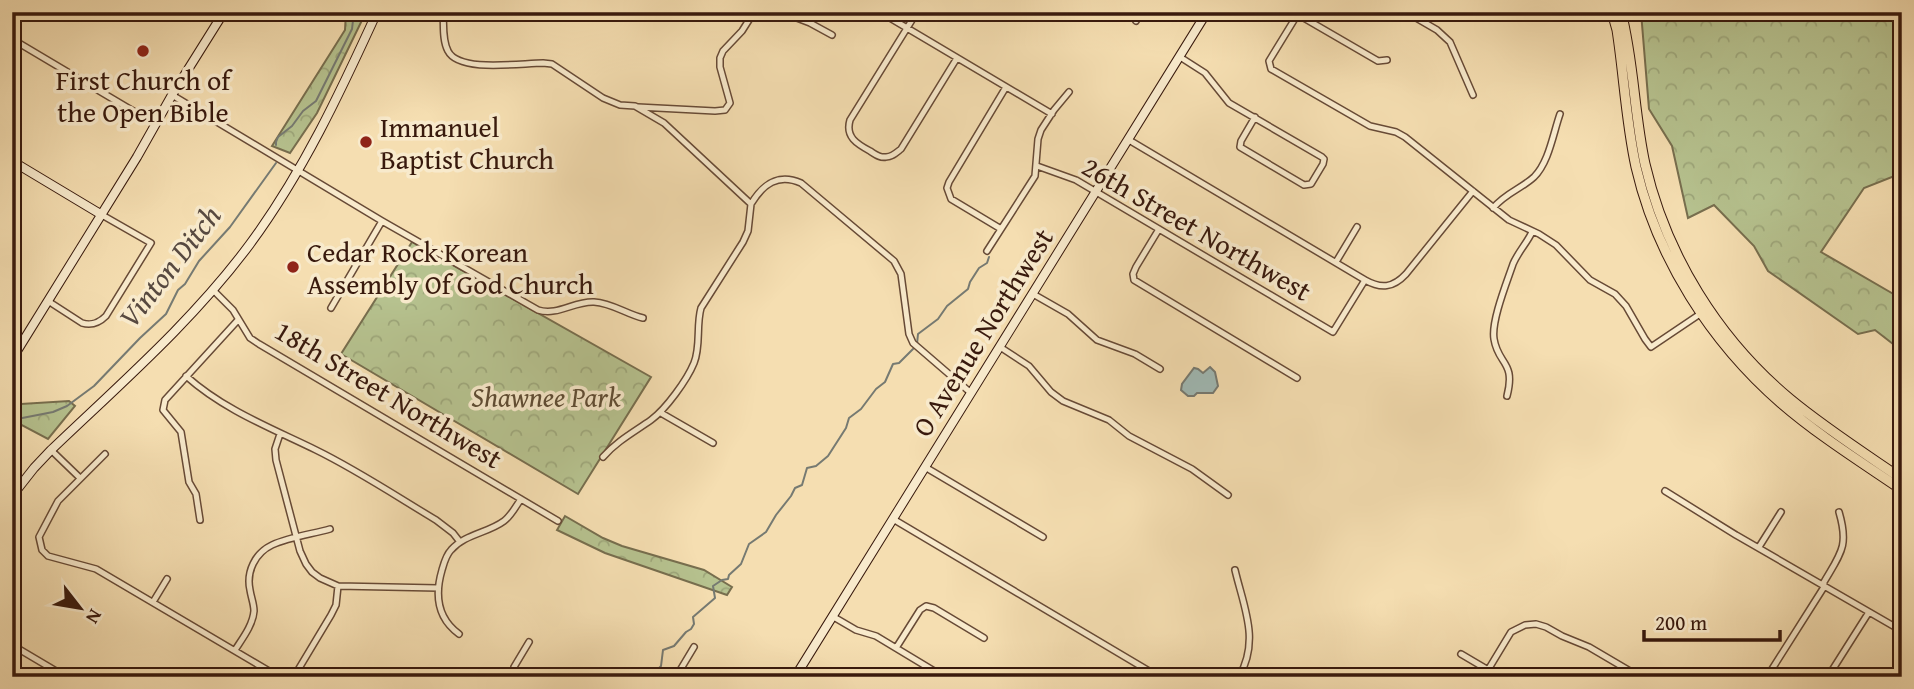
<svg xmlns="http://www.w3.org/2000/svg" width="1914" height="689" font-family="'Gentium Book Plus',serif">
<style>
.forest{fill:url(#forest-crowns);stroke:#776e4e;stroke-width:2}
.water{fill:#a0bab6;stroke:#767a72;stroke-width:2}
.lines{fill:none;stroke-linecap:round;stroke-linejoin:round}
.stream{stroke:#767a72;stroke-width:2}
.street-casing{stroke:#674a36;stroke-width:8}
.secondary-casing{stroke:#38190d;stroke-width:10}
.primary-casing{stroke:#38190d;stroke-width:11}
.street{stroke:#f8eacc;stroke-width:5}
.secondary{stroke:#f8eacc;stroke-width:8}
.primary{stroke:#f5deb1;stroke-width:9}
.poi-dot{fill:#8f2418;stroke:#f8eacc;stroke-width:2.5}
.labels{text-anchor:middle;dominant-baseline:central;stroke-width:7;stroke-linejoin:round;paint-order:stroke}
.poi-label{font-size:28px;fill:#38190d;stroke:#f8eacc;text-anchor:start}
.street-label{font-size:28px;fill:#38190d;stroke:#f8eacc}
.park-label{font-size:28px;font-style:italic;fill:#5e4c34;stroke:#f8eacc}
.water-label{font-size:30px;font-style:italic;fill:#574940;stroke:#f8eacc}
</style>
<defs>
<pattern id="forest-crowns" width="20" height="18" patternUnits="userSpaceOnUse" patternTransform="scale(1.75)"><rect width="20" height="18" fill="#b6c28f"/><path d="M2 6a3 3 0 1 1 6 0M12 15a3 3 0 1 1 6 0" fill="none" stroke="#9da67a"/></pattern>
</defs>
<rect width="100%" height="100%" fill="#f5deb1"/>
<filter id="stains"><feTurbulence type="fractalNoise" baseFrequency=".00286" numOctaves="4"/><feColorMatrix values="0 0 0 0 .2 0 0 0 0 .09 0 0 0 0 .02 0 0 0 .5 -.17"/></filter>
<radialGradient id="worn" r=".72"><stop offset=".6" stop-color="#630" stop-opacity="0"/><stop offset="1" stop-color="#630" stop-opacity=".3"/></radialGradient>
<path class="forest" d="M346,12h20l-49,101 -27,40 -18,-7 73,-116z
M1641,12h87l1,2 173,-2v161l-38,15 -43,64 81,47v52l-27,-21 -17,4 -90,-63 -14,-25 -40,-41 -26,13 -16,-72 -23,-37z
M412,242l239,135 -73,117 -237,-140z
M12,399l9,5 48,-3 6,5 -27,33 -36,-19z
M565,516l38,22 19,8 82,24 28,17 -5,8 -122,-42 -48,-23z"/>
<path class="water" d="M1210,367l5,5 3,14 -5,7h-16l-3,3h-6l-7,-6 1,-6 12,-16 4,1 5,4z"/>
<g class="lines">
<path class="stream" d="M276,145v-3l2,-5 14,-11 11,-15 13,-10 36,-72 2,-17
M917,344l1,-10 20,-15 9,-13 21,-17 2,-7 9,-14 8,-5 2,-6
M12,420l41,-8 14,-6 27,-20 46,-48 26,-24 12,-24 7,-6 14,-23 31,-34 46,-64
M651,677l10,-11 2,-16 11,-4 12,-14 5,-3 3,-5 -1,-7 22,-19 -2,-12 9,-6 6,-1 1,-4 12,-11 8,-20 17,-12 10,-17 15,-19 4,-8 7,-3 5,-17 9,-2 12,-10 18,-28 3,-10 12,-9 15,-20 9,-7 8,-18 6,-1 14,-14"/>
<defs>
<path id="street" d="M443,12c1,12 -1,28 5,39 11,22 73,12 95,12l9,1 51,34 17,7 15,1 29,17 87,81 -3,27 -5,11 -42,66c-5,18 0,38 -7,55 -7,17 -28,46 -43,57 -17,12 -34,21 -48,37
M781,12l29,11 22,12
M880,12l172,102
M917,12l-67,108c-5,17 7,24 20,31 5,3 9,7 16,6 6,0 10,-4 15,-8l56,-91
M1299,12l-30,49 2,8 99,57 26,6 9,5 104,83 30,14 17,11 34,35 25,14 11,12 19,33 6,8 52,-35
M1406,12l31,18 13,12 23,53
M1526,12l1,1
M1297,14l81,47 9,-1
M1136,21l5,-9
M12,39l143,85
M1180,57l25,16 24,30 93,54 2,2 -1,5 -12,20 -7,1 -64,-38 1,-6 14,-24
M172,95l210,126 156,89c20,6 36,-9 56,-8 18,1 32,12 49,16
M638,107l77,4 10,-1 5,-7 -10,-36v-9l3,-7 19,-20 12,-19
M1129,140l236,140
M1037,166l39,14 257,152 32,-52c16,9 28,8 41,-6l67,-83
M751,204c12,-20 27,-31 50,-21l93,78 7,13 8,60 4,9 58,50
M1493,208c14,-16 28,-19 41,-31 15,-15 19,-43 26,-63
M1001,229l-50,-30 -4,-11 2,-6 57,-95
M1159,229l-23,38 -3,7 1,6 163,98
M987,251l48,-75 3,-37 3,-9 13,-20 15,-18
M1336,262l21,-35
M213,290l20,20 17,28 9,6 299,177
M1033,294l35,20 29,26 38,14 25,15
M48,301l34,22c10,3 17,0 24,-7l45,-73 -49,-28
M331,308l51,-87
M1000,347l29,19 22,26 12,9 46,19 20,16 63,33 36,26
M186,376c38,34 85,52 130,74 41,20 80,46 120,70l17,13 7,9
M1507,396c9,-35 -9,-31 -13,-57 -3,-18 13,-57 19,-75 5,-12 14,-21 19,-32
M661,413l52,30
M280,434l-5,15 1,11 24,91 6,13 6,8 8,6 18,8 100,2
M51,450l29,28
M105,454l-47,47 -19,36 3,13 6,6 48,13 183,108
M925,467l118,70
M1665,491l71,44 166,96
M893,519l266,158
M200,520l-4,-26 -7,-12 -8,-50 -18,-22 2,-10 73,-80
M1759,547l22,-35
M1235,570c9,38 25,70 4,107
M153,602l14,-23
M832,616l24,14 20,6 68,41
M459,634c-22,-16 -24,-40 -17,-64 2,-7 4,-15 9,-20 14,-16 37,-17 53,-29 7,-5 12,-15 17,-22
M12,645l54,32
M896,648l24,-38 6,-4 8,2 50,30
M235,650c7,-11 18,-25 19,-39 0,-7 -3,-14 -4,-21 -4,-18 5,-37 22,-45 17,-8 40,-11 58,-16
M1461,654l39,23
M12,659l6,-10
M1488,670l23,-38 14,-7 11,-1 10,3 16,9 27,11 51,30
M1831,672l38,-60
M287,677l11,-7 33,-55 5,-10 2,-19
M446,677h13
M512,677l2,-10 15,-25
M676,677l18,-30
M1767,677l57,-90v-5c17,-29 25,-36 15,-70"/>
<path id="secondary" d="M12,161l90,54
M12,359l125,-202 35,-62 52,-83
M12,496l22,-28 17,-18c69,-66 142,-129 199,-206 53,-72 90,-151 127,-232
M795,677l412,-665"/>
<path id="primary" d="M1612,12l5,18c7,45 9,92 19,137 21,91 75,175 145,236 37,32 80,59 121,87
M1621,12c13,50 13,102 24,152 21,91 73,175 145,235 35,29 74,54 112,80"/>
</defs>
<use href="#street" class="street-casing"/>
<use href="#secondary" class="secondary-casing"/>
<use href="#primary" class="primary-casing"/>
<use href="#street" class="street"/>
<use href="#secondary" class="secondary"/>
<use href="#primary" class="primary"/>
</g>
<g class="poi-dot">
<circle cx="143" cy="51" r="7"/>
<circle cx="366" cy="142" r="7"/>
<circle cx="293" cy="267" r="7"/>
</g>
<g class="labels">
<g class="poi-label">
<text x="143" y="79" text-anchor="middle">First Church of<tspan x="143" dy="32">the Open Bible</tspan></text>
<text x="380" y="126">Immanuel<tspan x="380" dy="32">Baptist Church</tspan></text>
<text x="307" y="251">Cedar Rock Korean<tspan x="307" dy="32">Assembly Of God Church</tspan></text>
</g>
<g class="street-label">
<text transform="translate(1197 228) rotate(30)">26th Street Northwest</text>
<text transform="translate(982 332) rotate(-58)">O Avenue Northwest</text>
<text transform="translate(389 394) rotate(31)">18th Street Northwest</text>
</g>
<g class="park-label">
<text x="546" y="396">Shawnee Park</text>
</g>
<g class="water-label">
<text transform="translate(169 266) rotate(-52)">Vinton Ditch</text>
</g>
</g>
<rect width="1914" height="689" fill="none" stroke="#f5deb1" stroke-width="42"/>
<rect x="14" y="14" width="1886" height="661" fill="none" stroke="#38190d" stroke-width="3.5"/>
<rect x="21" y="21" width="1872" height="647" fill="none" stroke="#38190d" stroke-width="2"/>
<g transform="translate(80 608) rotate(121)" stroke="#f8eacc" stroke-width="5" paint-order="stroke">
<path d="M0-5L12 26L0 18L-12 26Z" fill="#38190d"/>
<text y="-10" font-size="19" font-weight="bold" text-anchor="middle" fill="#38190d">N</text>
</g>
<path d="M1644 630v10h136v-10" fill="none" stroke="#38190d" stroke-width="3.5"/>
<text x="1655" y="630" font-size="21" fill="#38190d" stroke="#f8eacc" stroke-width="5" paint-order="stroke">200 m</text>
<rect width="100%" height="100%" filter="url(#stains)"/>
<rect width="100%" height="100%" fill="url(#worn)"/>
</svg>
